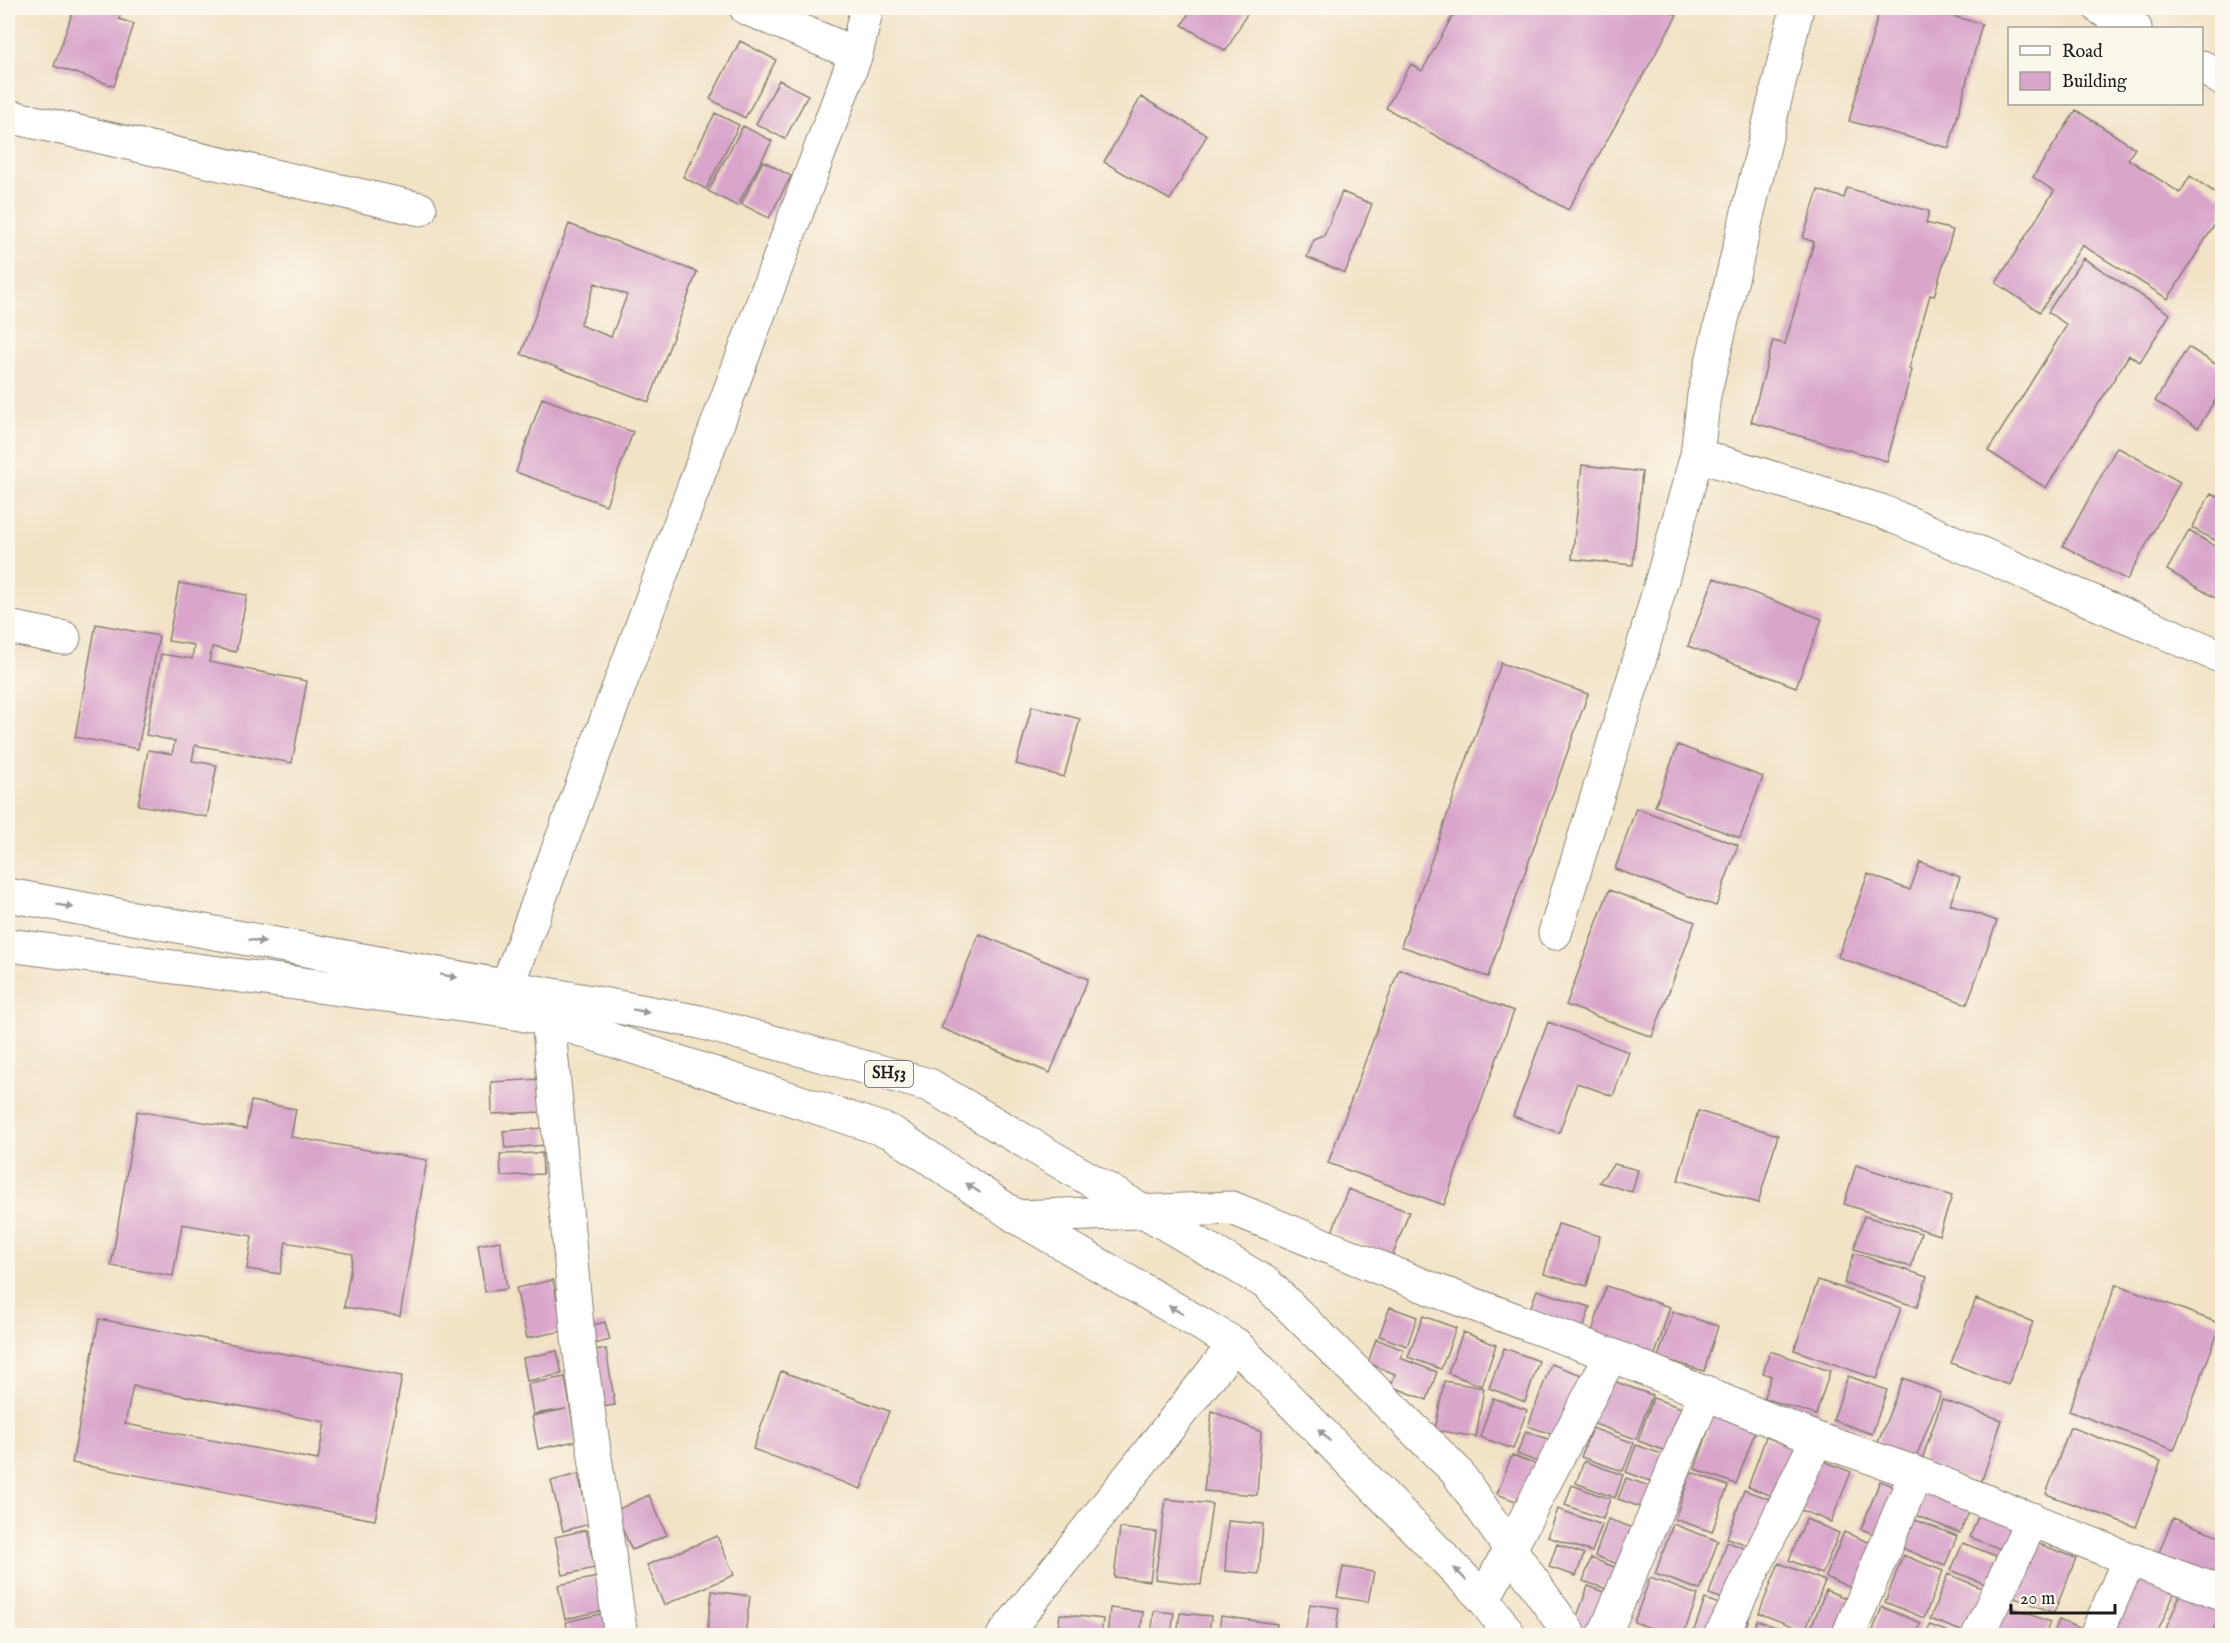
<svg xmlns="http://www.w3.org/2000/svg" width="2230" height="1643" font-family="'IM FELL English',serif">
<style>
.building{fill:#d9a5cb;fill-rule:evenodd}
.lines{fill:none;stroke-linecap:round;stroke-linejoin:round}
.minor-casing{stroke:#878072;stroke-width:35}
.tertiary-casing{stroke:#878072;stroke-width:35}
.secondary-casing{stroke:#878072;stroke-width:35}
.primary-casing{stroke:#878072;stroke-width:35}
.minor{stroke:#fff;stroke-width:33}
.tertiary{stroke:#fff;stroke-width:33}
.secondary{stroke:#fff;stroke-width:33}
.primary{stroke:#fff;stroke-width:33}
.oneway{fill:#999}
.labels{text-anchor:middle;dominant-baseline:central;stroke-width:4.5;stroke-linejoin:round;paint-order:stroke}
.shield{fill:#fbf7ec;stroke:#5f5e5a;stroke-width:1.5}
.shield-label{font-size:16px;font-weight:bold;fill:#1c1c1c}
</style>
<rect width="100%" height="100%" fill="#fbf7ec"/>
<filter id="ink" filterUnits="userSpaceOnUse"><feTurbulence type="fractalNoise" baseFrequency=".0167" numOctaves="2"/><feDisplacementMap in="SourceGraphic" scale="12" xChannelSelector="R" yChannelSelector="G"/><feConvolveMatrix kernelMatrix="1 2 1 2 8 2 1 2 1" color-interpolation-filters="sRGB"/></filter>
<filter id="wash" filterUnits="userSpaceOnUse"><feTurbulence type="fractalNoise" baseFrequency=".008" numOctaves="4" result="noise"/><feDisplacementMap in="SourceGraphic" scale="24" xChannelSelector="R" yChannelSelector="G"/><feGaussianBlur stdDeviation="1.35" result="paint"/><feColorMatrix in="noise" values="0 0 0 0 0 0 0 0 0 0 0 0 0 0 0 0 0 1.4 0 .05"/><feComposite in="paint" operator="in"/></filter>
<g filter="url(#wash)">
<rect width="100%" height="100%" fill="#f2e3c7"/>
<g id="blocks">
<path class="building" d="M74,8l15,2 1,-2h33l-4,11 15,5 -20,62 -60,-20z
M1192,8h58l-24,43 -44,-26z
M1457,8h207l13,7 -109,195 -182,-102 25,-44 11,7z
M1880,8h42l60,16 -33,124 -100,-27z
M740,41l36,19 -31,58 -35,-19z
M779,80l29,15 -23,44 -29,-15z
M1141,97l66,38 -37,65 -66,-38z
M2076,110l59,38 -7,11 52,34 10,-17 32,21v16l-54,86 -86,-54 -42,67 -44,-29 58,-92 -21,-14z
M715,113l24,12 -33,64 -23,-12z
M743,126l29,15 -35,65 -29,-15z
M763,161l28,15 -22,42 -28,-14z
M1847,188l82,23 -3,12 27,7 -19,66 -4,-1 -21,74 3,1 -25,91 -136,-39 22,-81 12,3 29,-102 -11,-4 15,-48 26,8z
M1342,192l30,12 -27,69 -38,-16 7,-17 10,-4z
M569,224l128,48 -48,130 -128,-48zM595,283l32,12 -16,42 -31,-12z
M2083,258l87,56 -30,48 -11,-7 -83,133 -58,-37 79,-126 -19,-13z
M2188,347l34,21v21l-24,39 -43,-27z
M542,398l91,34 -27,73 -90,-33z
M2117,447l63,35 -53,98 -64,-34z
M1582,465l60,7 -9,93 -61,-6z
M2211,493l11,6v45l-30,-16z
M2189,531l33,19v52l-55,-32z
M1714,578l108,41 -26,68 -108,-41z
M179,583l68,12 -11,57 -24,-5 -3,15 98,19 -15,82 -97,-18 -3,16 25,4 -10,52 -69,-12 10,-55 24,4 3,-13 -29,-6 15,-81 31,5 2,-14 -26,-4z
M96,624l63,12 -21,113 -63,-12z
M1501,663l87,31 -100,283 -87,-31z
M1032,706l48,13 -16,58 -48,-13z
M1678,745l85,32 -23,61 -85,-32z
M1636,808l102,37 -22,61 -101,-37z
M1920,862l40,15 -10,27 47,17 -30,83 -129,-47 30,-83 42,16z
M1609,890l86,32 -43,115 -86,-32z
M979,934l109,45 -38,94 -109,-45z
M1399,969l115,42 -70,194 -116,-42z
M1548,1022l81,30 -16,44 -36,-13 -18,50 -46,-17z
M540,1079l2,33 -50,2 -1,-32z
M251,1101l45,8 -5,28 136,23 -27,156 -56,-9 9,-53 -67,-12 -6,32 -33,-5 5,-33 -70,-12 -9,52 -62,-10 26,-155 109,18z
M1698,1111l80,24 -20,68 -80,-23z
M544,1128l2,17 -41,3 -2,-17z
M542,1153l1,21 -42,2 -1,-22z
M1614,1164l24,6 -6,22 -33,-10z
M1856,1165l96,31 -13,39 -95,-31z
M1348,1189l61,23 -16,43 -61,-23z
M1864,1216l57,17 -10,34 -57,-18z
M1558,1224l42,12 -13,50 -43,-12z
M500,1241l7,48 -22,3 -7,-47z
M1854,1253l73,24 -10,30 -73,-24z
M553,1280l10,51 -36,7 -11,-50z
M1818,1280l83,28 -24,71 -83,-29z
M2116,1284l105,40 -47,126 -105,-39z
M1606,1286l64,21 -15,48 -64,-20z
M1537,1290l53,17 -7,23 -54,-18z
M1976,1299l57,23 -25,63 -57,-22z
M1390,1307l27,10 -10,29 -28,-10z
M1673,1312l45,14 -14,45 -46,-14z
M1423,1316l33,12 -15,41 -33,-12z
M99,1319l303,57 -27,144 -303,-57zM133,1386l192,36 -7,38 -193,-36z
M605,1322l5,18 -20,5 -5,-18z
M1463,1332l33,13 -14,41 -34,-13z
M1376,1339l28,11 -4,8 37,14 -10,28 -36,-14 4,-12 -27,-11z
M1504,1348l35,13 -14,41 -36,-14z
M606,1349l9,56 -20,3 -10,-55z
M557,1351l5,23 -35,7 -4,-23z
M1770,1351l60,20 -14,44 -52,-17 7,-22 -8,-3z
M1551,1364l45,16 -22,62 -46,-16z
M781,1371l108,40 -28,78 -108,-40z
M1848,1376l39,14 -15,44 -39,-14z
M565,1377l11,64 -38,8 -6,-33 34,-7 -33,5 -5,-30z
M1605,1378l47,17 -16,44 -47,-17z
M1903,1378l38,15 -26,67 -38,-15z
M1444,1381l40,7 -8,49 -41,-7z
M1493,1398l34,12 -14,39 -33,-12z
M1653,1398l40,14 -16,43 -39,-14z
M1942,1400l60,20 -21,63 -60,-20z
M1212,1411l49,21 -4,63 -53,-4z
M1714,1414l42,15 -20,55 -41,-15z
M2070,1427l91,34 -25,66 -90,-33z
M1592,1428l42,15 -11,28 -42,-14z
M1526,1431l38,14 -9,24 -38,-15z
M1766,1437l43,16 -18,50 -43,-16z
M1636,1445l37,13 -10,28 -37,-14z
M1512,1455l42,17 -15,38 -42,-16z
M1816,1458l35,14 -20,50 -35,-14z
M1584,1461l39,14 -8,23 -39,-15z
M1691,1472l37,14 -16,46 -37,-13z
M578,1474l12,50 -27,7 -12,-50z
M1626,1478l32,11 -7,22 -33,-12z
M1880,1481l23,10 -19,47 -23,-9z
M1572,1485l38,14 -7,20 -38,-14z
M1924,1485l48,20 -12,28 -48,-19z
M1744,1490l45,16 -17,47 -45,-15z
M649,1495l18,40 -35,15 -18,-39z
M1166,1499l46,5 -11,81 -46,-6z
M1983,1504l42,17 -12,33 -43,-17z
M1558,1509l44,16 -10,27 -44,-15z
M2173,1518l49,19v48l-66,-26z
M1608,1519l37,13 -13,37 -37,-13z
M1806,1519l33,14 -17,41 -33,-14z
M1913,1519l44,17 -12,30 -43,-18z
M1228,1521l35,3 -4,50 -34,-3z
M1673,1524l45,17 -18,49 -45,-16z
M1120,1528l36,4 -6,49 -36,-4z
M586,1530l9,38 -32,7 -8,-38z
M1844,1532l39,16 -19,45 -38,-16z
M717,1536l17,39 -70,30 -17,-40z
M2026,1539l50,19 -22,55 -49,-20z
M1727,1542l42,15 -19,51 -41,-14z
M1963,1543l48,19 -11,28 -49,-20z
M1557,1544l27,10 -8,22 -27,-9z
M1903,1555l40,16 -19,47 -39,-16z
M1591,1558l26,10 -8,22 -26,-9z
M1779,1563l46,18 -20,50 -46,-18z
M1343,1567l31,5 -6,30 -31,-5z
M1948,1574l41,17 -17,44 -42,-16z
M2133,1574l42,17 -19,45h-30l-16,-7z
M598,1577l7,33 -40,9 -7,-34z
M1650,1578l48,17 -15,41h-11l-38,-14z
M1588,1586l28,10 -14,40 -28,-11z
M1826,1590l34,14 -13,32h-24l-13,-6z
M2182,1590l40,17 -11,29h-48z
M712,1591l38,5 -5,40 -38,-3z
M1705,1599l45,16 -7,21h-51z
M1310,1604l29,4 -4,28 -30,-4z
M2007,1606l43,16 -5,14h-50z
M1882,1607l39,16 -5,13h-31l-12,-6z
M1110,1608l33,4 -3,24h-33z
M1154,1611l20,2 -3,23h-20z
M604,1613l6,23h-41l-3,-14z
M1180,1613l31,3 -2,20h-32z
M1060,1614l43,5 -2,17h-44z
M1221,1616l56,8 -2,12h-57z
M1757,1620l39,15v1h-45z
M2059,1620l32,13 -1,3h-37z
M1930,1625l26,10v1h-30z"/>
</g>
</g>
<g filter="url(#ink)">
<use href="#blocks" fill-opacity="0" stroke="#878072" stroke-width="1.5"/>
<g class="lines">
<defs>
<path id="minor" d="M746,8l110,46
M8,116l412,93
M1697,455l184,56 341,146
M8,627l56,11
M1555,933l83,-268 59,-210 7,-60 93,-387
M548,1019l31,328 42,289
M1017,1217l215,-9 200,81 179,66 206,84 99,34 213,86 93,34
M1484,1599l127,-244
M1003,1636l232,-292
M1604,1636l102,-244
M1721,1636l96,-197
M1848,1636l68,-163
M1978,1636l54,-117
M2096,1636l33,-77"/>
<path id="tertiary" d="M498,1010l358,-956 11,-46"/>
<path id="secondary" d="M2100,8l35,20
M2202,67l20,12"/>
<path id="primary" d="M8,895l692,127 229,63 337,198 190,188 115,165
M8,945l490,65 50,9 343,113 126,85 218,127 249,255 26,37"/>
</defs>
<use href="#minor" class="minor-casing"/>
<use href="#tertiary" class="tertiary-casing"/>
<use href="#secondary" class="secondary-casing"/>
<use href="#primary" class="primary-casing"/>
<use href="#minor" class="minor"/>
<use href="#tertiary" class="tertiary"/>
<use href="#secondary" class="secondary"/>
<use href="#primary" class="primary"/>
</g>
<defs><path id="oneway-solid" d="M-6-.8H1V-3.2L6.5 0L1 3.2V.8H-6Z" transform="scale(1.5)"/></defs>
<g class="oneway">
<use href="#oneway-solid" transform="translate(65 906) rotate(10)"/>
<use href="#oneway-solid" transform="translate(257 941) rotate(10)"/>
<use href="#oneway-solid" transform="translate(449 976) rotate(10)"/>
<use href="#oneway-solid" transform="translate(641 1011) rotate(10)"/>
<use href="#oneway-solid" transform="translate(973 1188) rotate(-146)"/>
<use href="#oneway-solid" transform="translate(1176 1310) rotate(-150)"/>
<use href="#oneway-solid" transform="translate(1324 1435) rotate(-134)"/>
<use href="#oneway-solid" transform="translate(1460 1574) rotate(-134)"/>
</g>
</g>
<g class="labels">
<rect class="shield" x="865" y="1061" width="48" height="26" rx="4.5"/>
<g class="shield-label">
<text x="889" y="1074">SH53</text>
</g>
</g>
<rect width="2230" height="1643" fill="none" stroke="#fbf7ec" stroke-width="30"/>
<rect x="2008" y="27" width="195" height="78" fill="#fbf7ec" stroke="#a29f99" stroke-width="1.5"/>
<rect x="2020" y="46" width="30" height="9" fill="#ffffff" stroke="#a29f99" stroke-width="1.5"/>
<text x="2062" y="57" font-size="18" fill="#1c1c1c">Road</text>
<rect x="2020" y="72" width="30" height="18" fill="#d9a5cb" stroke="#a29f99" stroke-width="1.5"/>
<text x="2062" y="87" font-size="18" fill="#1c1c1c">Building</text>
<path d="M2011 1604v9h104v-9" fill="none" stroke="#1c1c1c" stroke-width="3"/>
<text x="2020" y="1604" font-size="18" fill="#1c1c1c" stroke="#fbf7ec" stroke-width="4.5" paint-order="stroke">20 m</text>
</svg>
